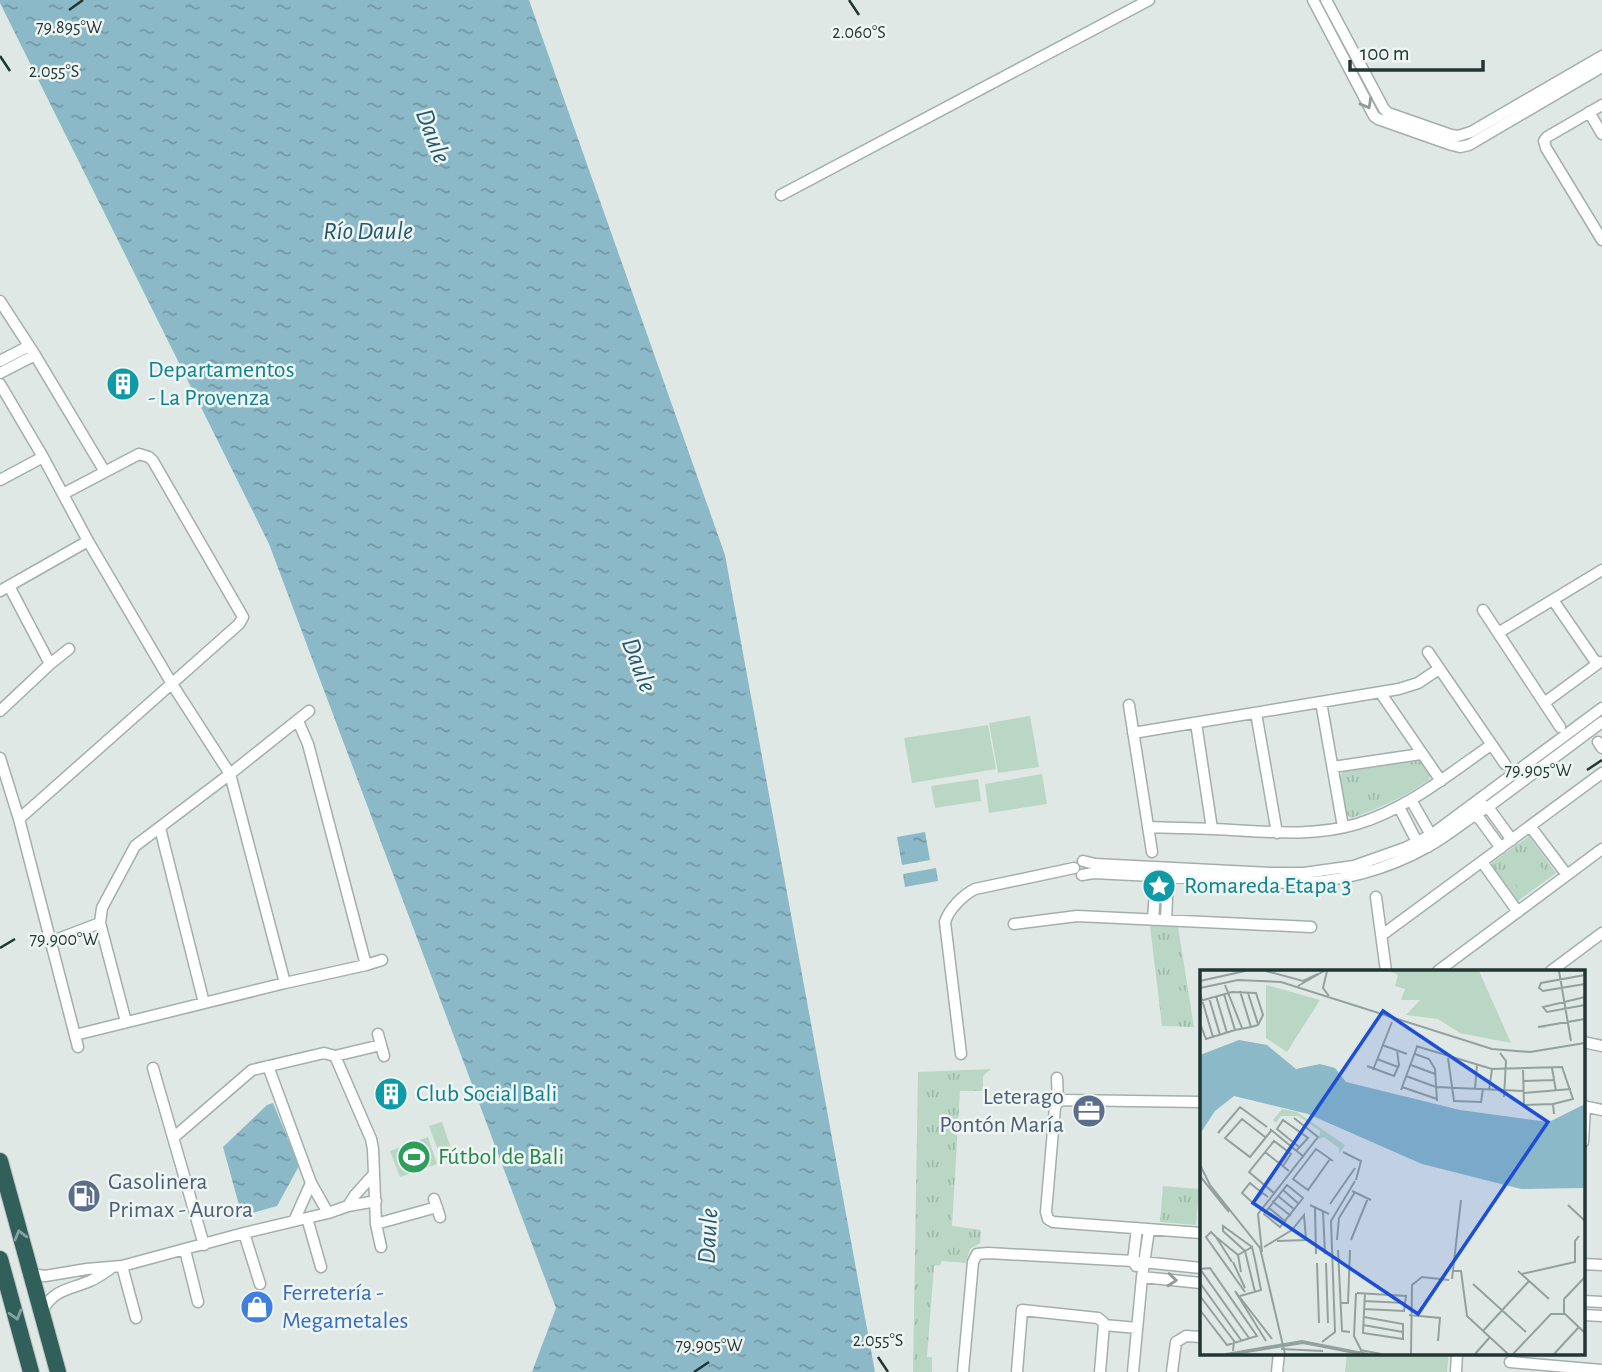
<svg xmlns="http://www.w3.org/2000/svg" width="1602" height="1372" font-family="'Alegreya Sans',sans-serif">
<style>
.park{fill:url(#park-tufts)}
.garden{fill:#bad7c5}
.water{fill:url(#water-ripples)}
.lines{fill:none;stroke-linecap:round;stroke-linejoin:round}
.minor-casing{stroke:#a3afac;stroke-width:13}
.highway-casing{stroke:#bdc3c2;stroke-width:18}
.minor{stroke:#fff;stroke-width:10}
.highway{stroke:#315f5a;stroke-width:16}
.oneway{stroke:#909a99}
.oneway2{stroke:#86a29f}
.ticks{fill:none;stroke:#223633;stroke-width:2.5}
.labels{text-anchor:middle;dominant-baseline:central;stroke-width:5;stroke-linejoin:round;paint-order:stroke}
.culture-label{font-size:24px;fill:#0d838f;stroke:#eff5f3;text-anchor:start}
.service-label{font-size:24px;fill:#4e5e75;stroke:#eff5f3;text-anchor:end}
.leisure-label{font-size:24px;fill:#27864d;stroke:#eff5f3;text-anchor:start}
.shop-label{font-size:24px;fill:#366cbe;stroke:#eff5f3;text-anchor:start}
.water-label{font-size:26px;font-style:italic;fill:#23586b;stroke:#eff5f3}
.inset-road{fill:none;stroke:#93a19e;stroke-width:2}
.view{fill:#1d4ed8;fill-opacity:0.15;stroke:#1d4ed8;stroke-width:3.5}
.inset-edge{fill:none;stroke:#223633;stroke-width:3.5}
.ticks-label{font-size:18px;text-anchor:middle;fill:#223633;stroke:#eff5f3;stroke-width:5;stroke-linejoin:round;paint-order:stroke}
</style>
<defs>
<pattern id="park-tufts" width="24" height="20" patternUnits="userSpaceOnUse" patternTransform="scale(1.75)"><rect width="24" height="20" fill="#bad7c5"/><path d="M3 7l-1-3M5 7V3M7 7l1-3M15 17l-1-3M17 17v-4M19 17l1-3" fill="none" stroke="#a0b9aa"/></pattern>
<pattern id="water-ripples" width="26" height="14" patternUnits="userSpaceOnUse" patternTransform="scale(1.75)"><rect width="26" height="14" fill="#8cb9c8"/><path d="M2 4q2-2 4 0t4 0M15 11q2-2 4 0t4 0" fill="none" stroke="#7297a3"/></pattern>
</defs>
<rect width="100%" height="100%" fill="#dfe8e5"/>
<path class="park" d="M1420,760l10,15 -1,5c-24,16 -50,29 -78,38l-5,-4 -6,-38 3,-4z
M1529,836l27,37 -38,28 -28,-37z
M1150,926l28,1 16,100 -32,-1z
M991,1069l-8,7v15h-23l-8,135 29,4 -1,13 -10,6 -4,14 -24,-2 -2,4 -6,1 -7,91h5v15h-19l5,-300z
M1163,1186l36,3 -3,36 -36,-3z"/>
<path class="garden" d="M1030,716l9,51 -41,6 -9,-50z
M988,725l8,44 -84,14 -8,-45z
M1418,764l3,17 -34,5 -2,-17z
M1042,774l5,30 -58,9 -4,-29z
M978,779l3,22 -46,7 -4,-22z
M1537,861l10,15 -25,18 -10,-15z
M1185,990l4,30 -24,3 -4,-30z
M442,1122l10,29 -12,5 -11,-30z
M428,1137l9,27 -37,13 -10,-26z
M1347,1353h102l-2,19h-102z"/>
<path class="water" d="M0,0h529l196,555 150,817h-343l24,-64 -287,-764 -269,-541z
M925,832l5,28 -28,5 -5,-28z
M936,868l2,13 -33,6 -2,-13z
M273,1103l26,63 -22,40 -35,10 -19,-69 44,-42z"/>
<g class="lines">
<defs>
<path id="minor" d="M1313,0l61,116 4,3 74,26 8,2 9,-2 133,-78
M1326,0l58,109 4,4 63,22 7,1 13,-4 131,-76
M1602,105l-55,32 -3,4 2,7 56,92
M1589,112l13,22
M781,195l368,-195
M0,301l35,54 -35,18
M35,355l70,117
M0,361l29,-15
M0,384l43,73 45,84 84,143 58,90 55,209
M0,480l43,-23
M9,586l41,78
M0,591l88,-50
M1553,600l44,64
M1483,610l77,117
M1498,633l104,-63
M1428,652l77,112
M1380,692l61,89
M1321,702l22,125
M1544,703l56,-41
M1129,705l23,147
M0,711l50,-47 19,-15
M1256,713l21,120
M298,721l10,23 58,221
M1196,723l16,106
M1133,733l266,-44 19,-6 21,-14
M1598,742l4,6
M0,758l19,61 59,228
M1333,767l88,-13
M1399,807l18,35 11,5 3,-12 -20,-35
M19,819l220,-195 4,-7 -90,-156 -4,-4 -10,-3 -76,40
M1530,826l37,49
M1148,827c22,1 43,1 65,2 48,2 97,9 144,-5 50,-15 92,-50 134,-79
M160,828l44,175
M1501,848l-25,-34v-11l12,4 24,33
M1083,861l12,3 175,9h34l50,-7 51,-18 26,-13 171,-127
M1482,862l36,50
M1165,871l3,6 -2,43
M1082,875l11,-2 197,10c48,0 97,-13 139,-37 21,-11 38,-28 59,-39l114,-85
M1376,897l10,74
M1153,920l3,-43 3,-5
M1014,924l63,-8 234,11
M1382,935l220,-162
M50,942l50,-19
M1438,971l164,-122
M1551,971l51,-38
M126,1022l-26,-99 2,-15 33,-62 95,-72 79,-63
M378,1034l6,22
M75,1035l210,-52 81,-18 16,-5
M1583,1042l19,4
M961,1054l-16,-132c4,-13 18,-27 30,-33l99,-21
M335,1056l46,-11
M268,1066l43,117 -17,38
M153,1068l51,177
M1057,1078l1,24 -3,5 -9,105 2,7 5,3 148,11
M1058,1102l5,-2 138,2
M1583,1106l19,4
M173,1138l79,-68 72,-17 11,3 36,83 2,10 3,75 5,23
M1583,1142l2,-36
M311,1183l17,30
M434,1199l6,18
M348,1206l7,-11 18,-20
M307,1218l14,49
M376,1224l61,-17
M244,1233l16,51
M185,1250l13,52
M1583,1264l19,1
M122,1266l14,52
M1136,1266l-3,-5 4,-33
M31,1274l14,2 42,-7 35,-3 122,-33 84,-20 20,-7 28,-5
M1142,1277l59,6
M1583,1301l19,1
M42,1312c11,-23 27,-22 48,-31 7,-3 14,-8 20,-12
M1583,1315l19,1
M1510,1362l92,8
M963,1372l10,-110 4,-8 11,-1 145,8 68,7
M1017,1372l5,-62 76,8 5,4 1,3 33,3
M1100,1372l4,-47
M1133,1372l9,-95 7,-47
M1172,1372l4,-30 10,-6 15,1
M1277,1372l2,-19
M1456,1372l1,-19"/>
<path id="highway" d="M0,1161l58,211
M0,1259l31,113"/>
</defs>
<use href="#minor" class="minor-casing"/>
<use href="#highway" class="highway-casing"/>
<use href="#minor" class="minor"/>
<use href="#highway" class="highway"/>
</g>
<defs><path id="oneway-chevron" d="M-2-3.5L2.5 0L-2 3.5" fill="none" stroke-width="1.6" stroke-linecap="round" stroke-linejoin="round" transform="scale(1.75)"/></defs>
<g class="oneway">
<use href="#oneway-chevron" transform="translate(1367 104) rotate(61)"/>
<use href="#oneway-chevron" transform="translate(1172 1280) rotate(5)"/>
</g>
<g class="oneway2">
<use href="#oneway-chevron" transform="translate(20 1235) rotate(-105)"/>
<use href="#oneway-chevron" transform="translate(16 1315) rotate(74)"/>
</g>
<path class="ticks" d="M849,0l10,15M69,10l14,-10M0,56l10,15M1587,770l15,-10M0,948l15,-9M878,1357l10,15M694,1372l15,-10"/>
<defs>
<symbol id="building-disc" viewBox="-11 -11 22 22"><circle r="9.5" fill="#0f9aa8" stroke="#eff5f3"/><path d="M-4-6H4V6H1V3H-1V6H-4ZM-2.5-4.3h1.7v1.8h-1.7ZM.8-4.3h1.7v1.8H.8ZM-2.5-1h1.7V.8h-1.7ZM.8-1h1.7V.8H.8Z" fill="#fff"/></symbol>
<symbol id="sight-disc" viewBox="-11 -11 22 22"><circle r="9.5" fill="#0f9aa8" stroke="#eff5f3"/><path d="M0-6L1.8-2.2L6-1.7L2.9 1.2L3.7 5.4L0 3.3L-3.7 5.4L-2.9 1.2L-6-1.7L-1.8-2.2Z" fill="#fff"/></symbol>
<symbol id="office-disc" viewBox="-11 -11 22 22"><circle r="9.5" fill="#5c6f8a" stroke="#eff5f3"/><path d="M-6-3h4V-5.5h4V-3h4V5H-6ZM-1-4.5V-3h2v-1.5ZM-6 0V1H6V0Z" fill="#fff"/></symbol>
<symbol id="stadium-disc" viewBox="-11 -11 22 22"><circle r="9.5" fill="#2e9e5b" stroke="#eff5f3"/><path d="M0-5a6.5 5 0 1 0 0 10a6.5 5 0 1 0 0-10ZM-3.5-1.8h7v3.6h-7Z" fill="#fff"/></symbol>
<symbol id="fuel-disc" viewBox="-11 -11 22 22"><circle r="9.5" fill="#5c6f8a" stroke="#eff5f3"/><path d="M-5.5-6h7V0h2V4h1.3V-2.5L3-4.5l.8-.8L6-3V5H2.5V1h-1V6h-7ZM-4.2-4.7v3.2H.2V-4.7Z" fill="#fff"/></symbol>
<symbol id="shop-disc" viewBox="-11 -11 22 22"><circle r="9.5" fill="#3f7fe0" stroke="#eff5f3"/><path d="M-5-2.5h2.3a2.7 3.5 0 0 1 5.4 0H5L5.5 6h-11ZM-1.5-2.5h3a1.5 2.3 0 0 0-3 0Z" fill="#fff"/></symbol>
</defs>
<g fill-rule="evenodd">
<use href="#building-disc" x="104" y="365" width="38" height="38"/>
<use href="#sight-disc" x="1140" y="867" width="38" height="38"/>
<use href="#building-disc" x="372" y="1075" width="38" height="38"/>
<use href="#office-disc" x="1070" y="1092" width="38" height="38"/>
<use href="#stadium-disc" x="395" y="1138" width="38" height="38"/>
<use href="#fuel-disc" x="65" y="1177" width="38" height="38"/>
<use href="#shop-disc" x="238" y="1288" width="38" height="38"/>
</g>
<g class="labels">
<g class="culture-label">
<text x="148" y="370">Departamentos<tspan x="148" dy="28">- La Provenza</tspan></text>
<text x="1184" y="886">Romareda Etapa 3</text>
<text x="416" y="1094">Club Social Bali</text>
</g>
<g class="service-label">
<text x="1064" y="1097">Leterago<tspan x="1064" dy="28">Pontón María</tspan></text>
<text x="108" y="1182" text-anchor="start">Gasolinera<tspan x="108" dy="28">Primax - Aurora</tspan></text>
</g>
<g class="leisure-label">
<text x="438" y="1157">Fútbol de Bali</text>
</g>
<g class="shop-label">
<text x="282" y="1293">Ferretería -<tspan x="282" dy="28">Megametales</tspan></text>
</g>
<g class="water-label">
<text transform="translate(433 136) rotate(69)">Daule</text>
<text x="368" y="231">Río Daule</text>
<text transform="translate(639 665) rotate(69)">Daule</text>
<text transform="translate(708 1236) rotate(-87)">Daule</text>
</g>
</g>
<g transform="translate(1200 970)">
<rect width="385" height="385" fill="#dfe8e5"/>
<path d="M190,1h89l32,72 -51,-10 -22,-14 -32,-4 14,-15h-19l4,-11 -10,-3 3,-11z" fill="#bad7c5"/>
<path d="M82,139l15,3 48,33 -6,9v-6l-15,-11 -5,2 1,-8 -22,-15h-17l-5,7 -3,-3z" fill="#bad7c5"/>
<path d="M66,15l54,15 -33,52 -21,-14z" fill="#bad7c5"/>
<path d="M39,70l28,5 29,24 24,-5 15,4 11,14 114,28 89,12 36,-18v84l-64,1 -99,-25 -114,-50 -74,-18 -19,15 -15,23v-79z" fill="#8cb9c8"/>
<path class="inset-road" d="M66,1l37,10 15,-7M127,1l-4,17 6,8M359,1l12,70M385,5l-44,8 -2,5 4,3 42,-7M0,11l45,-10M25,15l17,43M98,16l26,-15M0,18l38,-8 43,2 211,67 38,3 55,-9M40,21l11,36 7,-2M0,23l13,44M48,23l10,31M24,24l11,36 16,-3M16,26l11,37M385,27l-42,10 4,5 38,-7M9,28l11,37M0,31l32,-9 24,1 7,22 -5,10M1,56l5,13 29,-9M347,56l-9,1 47,-8M182,75l25,9M216,76l76,23 70,-2 11,32 -20,5 1,10M300,83l6,8 -2,36M215,84l14,5 6,10 2,32M248,88l6,43 27,1 2,-13M177,89l21,8M211,95l24,9M167,96l27,10 5,-11 -2,-15M352,98l4,23M173,100l19,-48M323,100l1,35 29,-1M206,106l30,11 87,4M323,111l31,-1M202,117l35,12M275,118l2,-23M201,120l16,-43M289,120l3,-21M323,123l48,-4M70,159l34,28M18,163l22,-26 27,20M65,167l-23,-18 -17,19 25,19 21,-26M96,181l12,-13 -25,-18 -6,9 22,18M65,182l24,19M143,182l18,9 -5,19M130,189l-22,31 -15,-11 23,-30 17,12M0,195l10,20 50,63 25,106M0,206l29,36M87,215l16,13 -23,29 -16,-13zM83,220l16,14M152,221l19,9M62,223l-9,10 -11,-10 8,-10 6,5 12,9M74,223l-25,-21 25,-31 17,13 -8,12M78,226l17,14M72,231l19,15M130,234l25,-36M110,235l19,9M368,235l17,16M69,238l17,14M115,238l1,46M123,242l2,42M16,267l-5,-5 -5,5 39,55M137,270l2,-22 16,-26M151,270l17,-42M64,277l28,-17 12,-15 2,25 -29,1M138,280l4,81 8,1M62,282l-4,-38 60,-77 -24,-19M32,292l-16,-25 22,18M33,292l12,26M117,293l2,60M126,293l2,60M0,299l10,-1 47,68 -30,9 -27,-35M0,299l49,69M253,301h8l6,45 41,38M318,301l31,28M41,302l-3,-17 7,-4 10,41M322,304l53,-12v-21l4,-5M252,309l9,-79M0,313l41,57M273,314l53,48M156,323l-2,43 8,16M157,323l49,3 -2,15 -40,-2M0,326l34,45 -1,10M40,326l21,-6 -6,-30 -3,-13 -7,4 -22,-20v-5l29,21M364,329v14l21,20M364,329l21,-22M164,331l41,2M141,333h7l2,-53M209,345l31,3 -2,23M164,347l39,7v15l-40,-6v-1l2,-39M163,355l40,7M283,361l46,-50M66,371l-31,-50 37,48M122,372l13,-10 -4,-111 24,-40M81,379l42,2M160,380l21,4M26,384l76,-13 66,13M34,384l69,-11 57,11M211,384l1,-69 10,-8 27,3M275,384l15,-17M313,384l38,-40h14M354,384l25,-27"/>
<path class="view" d="M183,41l165,111 -130,192 -165,-111z"/>
<rect width="385" height="385" class="inset-edge"/>
</g>
<g class="ticks-label">
<text x="69" y="33">79.895°W</text>
<text x="859" y="38">2.060°S</text>
<text x="54" y="77">2.055°S</text>
<text x="1538" y="776">79.905°W</text>
<text x="64" y="945">79.900°W</text>
<text x="878" y="1346">2.055°S</text>
<text x="709" y="1351">79.905°W</text>
</g>
<path d="M1350 60v10h133v-10" fill="none" stroke="#223633" stroke-width="3.5"/>
<text x="1360" y="60" font-size="21" fill="#223633" stroke="#eff5f3" stroke-width="5" paint-order="stroke">100 m</text>
</svg>
